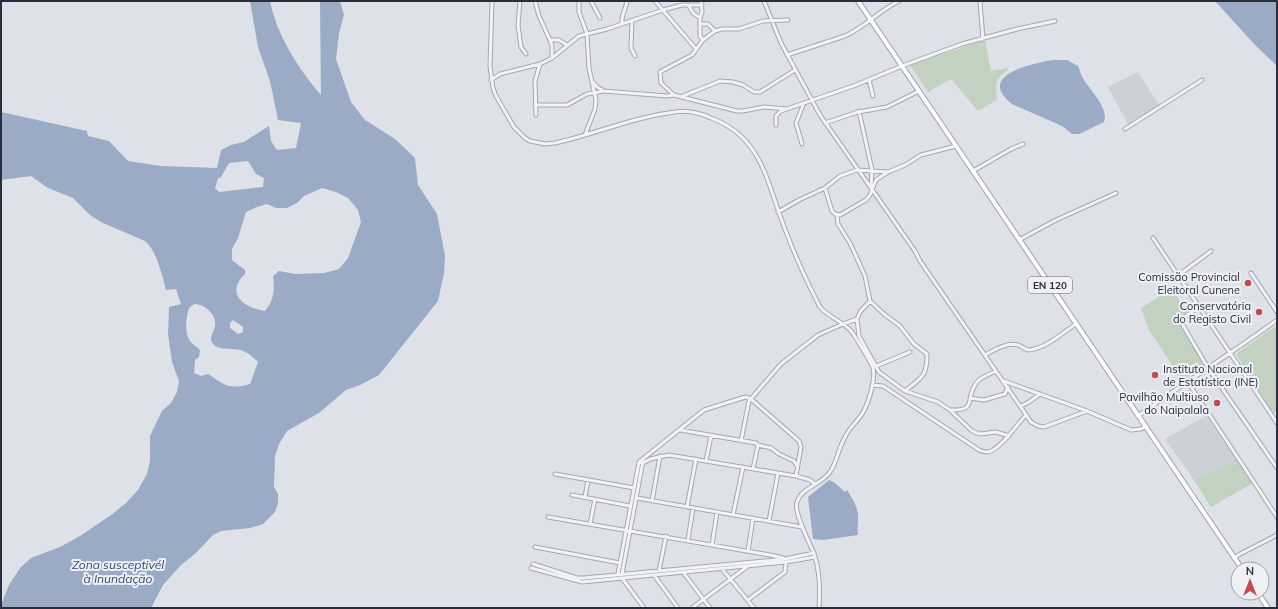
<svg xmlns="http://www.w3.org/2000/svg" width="1278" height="609" font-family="Mulish,sans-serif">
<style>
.built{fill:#cdd0d9}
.green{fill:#c2d1c0}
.water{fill:#9babc6;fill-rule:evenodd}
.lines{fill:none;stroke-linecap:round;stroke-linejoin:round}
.minor-casing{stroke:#a4a8b1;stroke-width:5}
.major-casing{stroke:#9ea4b2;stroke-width:6}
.minor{stroke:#f1f2f6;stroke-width:3}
.major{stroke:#fff;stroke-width:4}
.poi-dot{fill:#c7494e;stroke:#eef0f5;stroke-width:1.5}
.labels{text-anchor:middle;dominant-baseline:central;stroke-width:4;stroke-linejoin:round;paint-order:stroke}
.shield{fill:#eef0f5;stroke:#636874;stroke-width:1}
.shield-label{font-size:10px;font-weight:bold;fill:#282e3d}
.poi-label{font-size:11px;fill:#282e3d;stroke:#eef0f5;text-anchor:end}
.water-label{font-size:12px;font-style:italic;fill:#35486f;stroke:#eef0f5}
</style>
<rect width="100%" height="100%" fill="#dee1e7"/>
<path class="built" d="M1138,72l21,33 -31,19 -20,-37z
M1206,416l30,43 -42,21 -29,-41z"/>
<path class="green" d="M985,40l6,31 16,-3 1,2c-14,9 -12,14 -11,30l-19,11 -27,-32 -23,13 -18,-27z
M1172,289l16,25 -8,6 28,42 -26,18 -33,-50 -8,-22z
M1277,325v85l-4,3 -37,-59z
M1238,458l17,24 -44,25 -17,-27z"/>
<path class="water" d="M250,1h20c7,35 28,67 51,94l-1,-94h20l4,14 -5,18 -3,26 15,43 14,18 30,19 20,19 3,27 19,29 8,42 -1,17 -6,28 -59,74 -19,10 -14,5 -27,23 -32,18 -8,13 -4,12 -1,31 4,7v9l-3,9 -12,12 -13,4 -29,3 -8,4 -17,18 -15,12 -18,20 -12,23h-150v-3l8,-20 11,-17 11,-10 29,-11 20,-11 31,-21 15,-12 12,-13 9,-16 3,-14v-24l12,-25 9,-8 6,-11 2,-11 -7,-19 -4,-28 1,-27 12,-3 -5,-15 -10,1c-4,-15 -9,-39 -21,-49l-42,-18 -13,-8 -17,-17 -25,-10 -17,-12 -30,4v-68l86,19 1,5 21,5 19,20 33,5 56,2 4,-18 10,-5 13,-3 25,-16 2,15 6,9 19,-2 5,-25 -23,-3 -8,-39 -12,-34zM248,161l8,13 8,4 -1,9 -44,5 -4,-4 3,-9 3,-2 8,-14zM322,188l14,4 12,6 10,12 3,12 -13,36 -9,11 -15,4 -29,1 -16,-3 -6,5c2,13 1,25 -8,35 -22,-3 -40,-18 -20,-37v-4l-13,-10v-11l6,-11 8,-26 11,-5 10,-3 9,4h11l10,-5 7,-7zM194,304c11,0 23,11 21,22 -1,6 -7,13 -2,18 7,7 19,4 27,6 8,2 13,7 18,12l-8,22c-21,6 -25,1 -42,-10l-7,2 -7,-3 1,-13 4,-3 1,-7c-3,-3 -8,-6 -10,-9 -6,-9 -4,-23 -1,-33zM233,320l10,7v5l-5,2 -8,-6v-5z
M1215,1h62v65l-22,-21z
M1054,60h13l11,6c2,4 3,10 6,14 7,11 25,29 20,42l-25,12h-7l-10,-8 -50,-22c-37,-29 21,-41 42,-44z
M829,480l6,3 10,9 2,-2c5,8 12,19 11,28 0,7 -1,10 0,17l-35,5 -10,-1 -5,-42z"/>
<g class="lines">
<defs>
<path id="minor" d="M492,1l-2,65 3,22 3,8 18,31 11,11 5,3 15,3 10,-1c40,-9 79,-26 120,-31 12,-2 25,1 36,6 52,19 56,66 74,111 10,27 22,53 35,78 8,10 22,14 31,24 4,5 20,31 22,37 3,11 -5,37 -11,46 -6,9 -14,15 -18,25 -6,11 -7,23 -14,33 -9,13 -28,15 -33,30 -4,10 13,41 17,52 6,18 6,35 5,54
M520,1l-2,24 3,22 5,7
M535,1l4,15 11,24h9l8,5
M579,1v11l8,22 2,34 7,32 -1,9 -10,26
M591,1l9,17
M655,1l41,48
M701,1l1,11 -2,6v18l3,4
M764,1l17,42 39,72 95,136 5,10 111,161 7,4 6,1 43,-16 44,19 10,-1 5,-3
M980,1l3,38
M689,6l4,7 7,5
M632,20l-1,28 4,8
M622,23c-1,-8 4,-14 5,-22
M700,24h8l7,7
M550,40l2,6v12
M787,55l58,-19c20,-9 34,-25 54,-35
M491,80l9,-6 40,-10 12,-6 27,-22 28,-7 56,-19 19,-5h20
M869,80l4,16
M592,81l5,6 7,4 63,5 7,-1 63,16h6l21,-4 23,2
M674,95l-13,-12 -1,-11 32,-17 11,-15 12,-9 7,-2h17l24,-8 25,-1
M683,96l37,-15 13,1 10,3 11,7h6l35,-22
M535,105h32l20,-11 17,-3
M859,111l13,59 -1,18
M536,115l-1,-34 5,-17
M825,123l33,-11 29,-5 32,-16
M776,125v-9l5,-5 75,-26 46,-19 60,-22 55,-15 38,-8
M1125,129l77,-49
M802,144l-6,-21 8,-20
M973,171l38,-22 12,-5
M825,188l7,23 3,3 5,1 26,-15 4,-5 6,-15 12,-8 17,-7 16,-10 35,-9
M778,212l21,-12 26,-12 15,-12 17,-6 31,2
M837,215l1,9 12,19 15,33 5,25 14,13 16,12 14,18 13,10c0,23 -5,23 -22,37
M1153,238l124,185
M1019,240l37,-20 60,-27
M1251,273l26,39
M1179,275l32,-24
M870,301l-10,11 -3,7 2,17 20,36 26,19 33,11 12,8 22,21 8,3 16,-2 13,4
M1199,307l-17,12 -1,3 27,46 69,100
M985,355c9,-5 22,-13 33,-10 4,1 6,5 11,5 18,-2 33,-17 47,-26
M874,367l36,-15
M1004,381l83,30
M1187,381l90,136
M872,385l11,1 96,64c2,1 6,2 9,2 12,-2 30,-29 38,-37
M970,398l14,2 21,-6 3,-7
M1021,406l8,-4 11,-8
M950,410c29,1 14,-12 27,-28 4,-5 13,-8 19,-11
M1138,416c46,-33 94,-63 139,-96
M680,430l76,13 2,2 -5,24
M741,441l8,-40 32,-37 37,-29 25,-11 14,-5
M758,445l13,3 8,6 15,7 3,5
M706,461l5,-25
M639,462l4,1 7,-4 19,-4 127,21 14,4 5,4
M555,474l79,14
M572,495l58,11
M585,497l3,-17
M637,498l165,29
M652,501l8,-45
M687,507l9,-48
M733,515l10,-48
M548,517l222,38 13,3
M769,521l9,-48
M590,524l5,-25
M688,540l5,-32
M712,545l5,-33
M535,547l85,16
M748,551l5,-33
M1234,558l6,-4 37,-19
M533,564l44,14h7l201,-19 29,-6
M531,568l51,14 204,-20 29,-5
M722,569l32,39
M659,571l7,-35
M683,572l27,36
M618,574l21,-112 65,-52 38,-12 4,-1 5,2 48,42 2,6 -5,29
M622,574l21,-113
M654,575l24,33
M622,578l22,30
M748,600l37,-28 1,-10
M692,608l56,-42"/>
<path id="major" d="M858,1l384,568
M1258,593l10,15"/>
</defs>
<use href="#minor" class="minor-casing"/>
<use href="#major" class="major-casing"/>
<use href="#minor" class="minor"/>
<use href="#major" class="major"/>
</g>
<g class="poi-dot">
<circle cx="1248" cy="283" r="4"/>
<circle cx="1259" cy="312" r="4"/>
<circle cx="1155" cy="375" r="4"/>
<circle cx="1217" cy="403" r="4"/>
</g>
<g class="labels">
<rect class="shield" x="1028" y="277" width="44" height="16" rx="3"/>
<g class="shield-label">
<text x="1050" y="285">EN 120</text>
</g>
<g class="poi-label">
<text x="1240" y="277">Comissão Provincial<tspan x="1240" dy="13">Eleitoral Cunene</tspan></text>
<text x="1251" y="306">Conservatória<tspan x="1251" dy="13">do Registo Civil</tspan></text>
<text x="1163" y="369" text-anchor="start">Instituto Nacional<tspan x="1163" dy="13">de Estatística (INE)</tspan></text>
<text x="1209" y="397">Pavilhão Multiuso<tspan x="1209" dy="13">do Naipalala</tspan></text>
</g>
<g class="water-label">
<text x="118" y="564">Zona susceptivél<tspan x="118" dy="14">à Inundação</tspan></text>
</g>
</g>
<rect width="1278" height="609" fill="none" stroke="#282e3d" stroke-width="4"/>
<g transform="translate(1250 581)"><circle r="19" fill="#eef0f5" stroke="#9fa2ab"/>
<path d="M0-3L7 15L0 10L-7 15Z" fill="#c7494e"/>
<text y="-6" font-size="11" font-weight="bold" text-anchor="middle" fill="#282e3d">N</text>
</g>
</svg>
